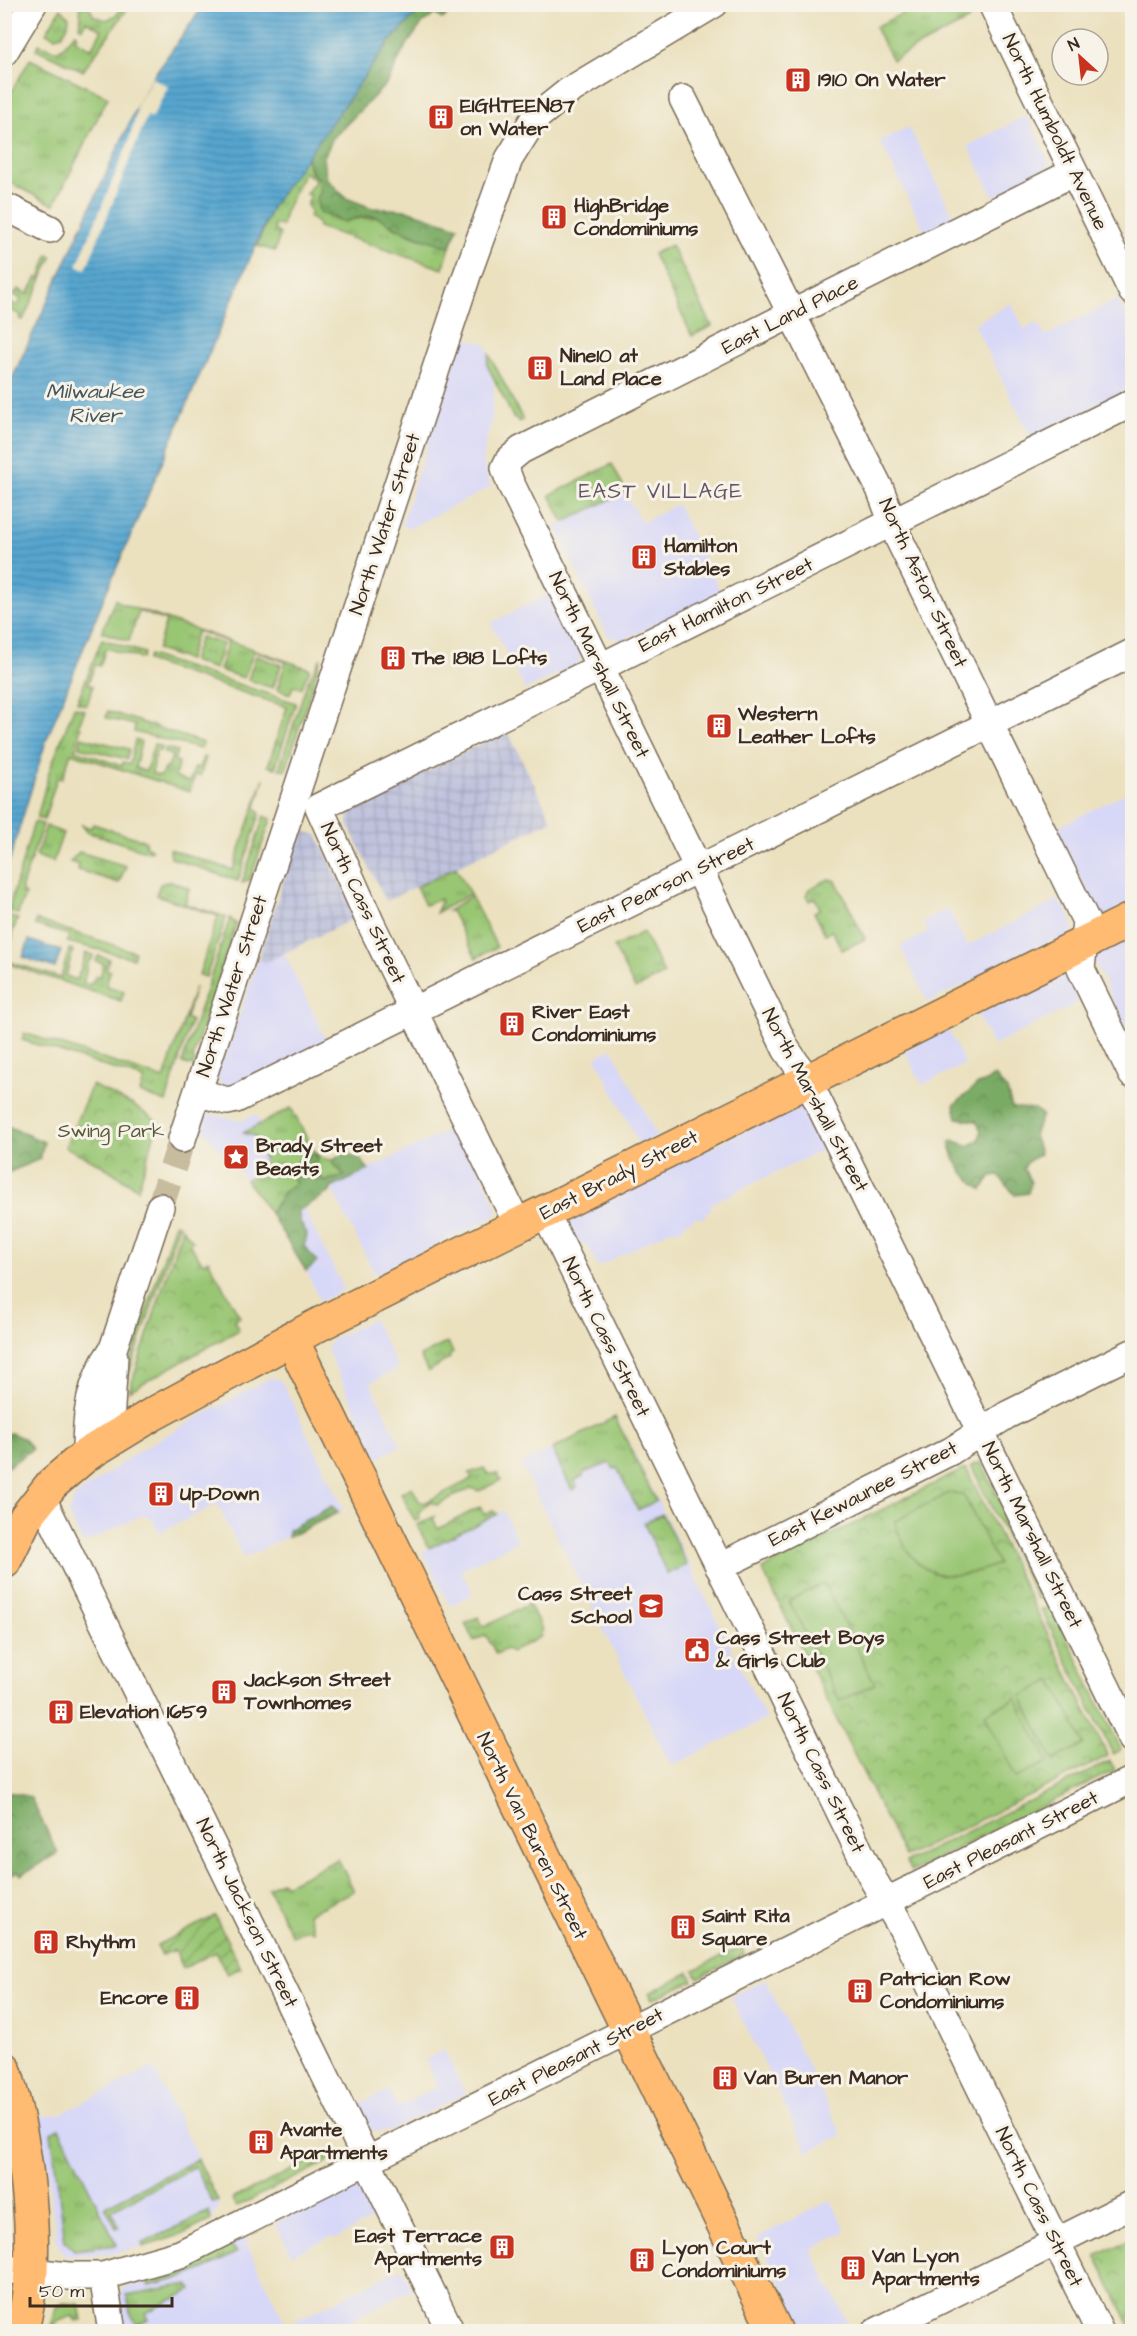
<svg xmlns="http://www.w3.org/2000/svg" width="1137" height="2336" font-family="'Architects Daughter',sans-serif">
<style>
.built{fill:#d7d7f8}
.industrial{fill:url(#industrial-grid)}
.grass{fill:url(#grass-tufts);stroke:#6a7848;stroke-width:1.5}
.forest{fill:url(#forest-crowns);stroke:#5a6a42;stroke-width:1.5}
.park{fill:url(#park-crowns);stroke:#6a7848;stroke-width:1.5}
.garden{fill:url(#garden-furrows);stroke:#6a7848;stroke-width:1.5}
.pitch{fill:#99c673;stroke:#6a7848;stroke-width:1.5}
.water{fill:url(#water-rules);stroke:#486877;stroke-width:1.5}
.pier{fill:#ebe1bf}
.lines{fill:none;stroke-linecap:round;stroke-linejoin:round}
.minor-tunnel{stroke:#c8bc9f;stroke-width:27;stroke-dasharray:27 14;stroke-linecap:butt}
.minor-casing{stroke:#796a56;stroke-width:30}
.major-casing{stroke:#796a56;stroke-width:36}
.minor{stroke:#fff;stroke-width:27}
.major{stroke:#febb71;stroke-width:33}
.labels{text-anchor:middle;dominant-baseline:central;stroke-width:6;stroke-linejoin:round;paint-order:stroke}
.poi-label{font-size:20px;font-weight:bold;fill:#3b2a1e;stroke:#f7f3e8;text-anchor:start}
.street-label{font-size:20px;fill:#3b2a1e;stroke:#f7f3e8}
.park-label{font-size:20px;fill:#575938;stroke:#f7f3e8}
.water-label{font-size:21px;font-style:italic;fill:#44555c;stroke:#f7f3e8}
.neighbourhood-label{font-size:21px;letter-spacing:1.5px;fill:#645364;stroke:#f7f3e8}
</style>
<defs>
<pattern id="industrial-grid" width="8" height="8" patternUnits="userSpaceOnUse" patternTransform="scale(1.5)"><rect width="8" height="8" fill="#bfc2dd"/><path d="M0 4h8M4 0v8" fill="none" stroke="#a5a7bd"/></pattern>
<pattern id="grass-tufts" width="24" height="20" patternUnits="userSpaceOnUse" patternTransform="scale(1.5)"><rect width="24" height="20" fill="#99c673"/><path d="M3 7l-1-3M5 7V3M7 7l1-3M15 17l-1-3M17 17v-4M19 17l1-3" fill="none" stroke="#7ea15e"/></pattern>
<pattern id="forest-crowns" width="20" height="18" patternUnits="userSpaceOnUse" patternTransform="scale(1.5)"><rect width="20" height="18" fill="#7aab65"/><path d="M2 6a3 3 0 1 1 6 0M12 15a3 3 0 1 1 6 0" fill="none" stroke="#658b53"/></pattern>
<pattern id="park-crowns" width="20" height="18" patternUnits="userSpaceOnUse" patternTransform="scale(1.5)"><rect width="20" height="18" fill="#99c673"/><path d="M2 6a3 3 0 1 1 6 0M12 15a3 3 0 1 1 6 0" fill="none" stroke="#7ea15e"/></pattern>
<pattern id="garden-furrows" width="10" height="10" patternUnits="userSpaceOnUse" patternTransform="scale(1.5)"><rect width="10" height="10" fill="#99c673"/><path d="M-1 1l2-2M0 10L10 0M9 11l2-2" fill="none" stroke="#7ea15e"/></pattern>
<pattern id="water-rules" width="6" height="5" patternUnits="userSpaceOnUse" patternTransform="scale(1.5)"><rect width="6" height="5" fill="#56a6d0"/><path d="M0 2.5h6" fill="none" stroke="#4887a8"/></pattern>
</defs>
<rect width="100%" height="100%" fill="#f7f3e8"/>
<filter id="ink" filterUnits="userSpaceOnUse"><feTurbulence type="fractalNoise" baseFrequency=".0167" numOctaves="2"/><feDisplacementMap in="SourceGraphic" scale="12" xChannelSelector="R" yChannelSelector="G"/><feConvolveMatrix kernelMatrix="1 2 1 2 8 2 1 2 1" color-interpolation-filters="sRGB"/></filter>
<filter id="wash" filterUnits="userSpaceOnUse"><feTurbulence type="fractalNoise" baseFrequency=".008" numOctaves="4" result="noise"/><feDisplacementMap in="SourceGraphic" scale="24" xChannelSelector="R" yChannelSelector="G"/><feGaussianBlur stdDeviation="1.35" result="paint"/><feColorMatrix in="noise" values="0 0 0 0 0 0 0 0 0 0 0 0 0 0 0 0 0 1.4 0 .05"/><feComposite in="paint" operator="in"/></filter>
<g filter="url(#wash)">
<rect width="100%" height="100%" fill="#ebe1bf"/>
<path class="built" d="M1027,115l23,50 -6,7 -50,25 -26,-51z
M909,127l45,90 -29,15 -45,-91z
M1118,299l14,29v59l-101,51 -57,-114 37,-21 13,26 14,-6 7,13z
M463,337l23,7 3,10 -2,11 7,20 -2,31 -10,45 9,26 -81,41 -9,-3z
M625,492l16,31 36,-19 44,88 -99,49 -14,-5 -53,-109z
M554,591l29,63 -7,11 -51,25 -34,-67z
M1132,790v110l-16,8 -1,8 -14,2 -14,-20 1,-5 -32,-65z
M1058,900l8,8 8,21 -13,14 -6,-4 -127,63 -28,-56 28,-14 -5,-11 25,-12 19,37z
M1132,937v99l-2,1 -36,-77 1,-6 13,-10 5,3z
M284,953l44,91 -90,44 -14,-1 -9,-12 3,-14 7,-3 33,-98 8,2z
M1060,970l10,7 9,25 -86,44 -16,-32 53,-25 1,-8z
M948,1029l17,35 -43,21 -17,-34z
M612,1048l45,88 -18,9 -43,-88z
M801,1106l6,2 20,40 -117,56 2,5 -7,4 1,3 -6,3 -2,-3 -15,8 1,3 -8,4 -2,-3 -76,39 -11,-23h-14l-6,-15 7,-13 218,-109z
M208,1113l32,8 16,-7 88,175 -24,12 -18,-40 -20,-32 -31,-43 -53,-62z
M461,1124l37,87 -7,8 -116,55 -44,-86z
M373,1319l25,49 -27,15 30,63 -23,12 -51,-109 5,-9z
M270,1378l8,1 5,5 61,125 -100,49 -27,-54 -58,29 -8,-16 -4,1 -2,-4 -62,30 -15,-30 7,-17 63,-46z
M616,1417l150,302 -95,47 -150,-302z
M503,1511l15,30 -57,29 12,24 -23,12 -27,-55z
M765,1979l77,156 -34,17 -77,-155z
M444,2050l21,44 -76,37 -13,1 -5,-2 -13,-25 31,-15 9,17 40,-21 -13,-26z
M153,2067l65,132 1,9 -8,12 -63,26 -39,8 -42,2 -6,-5 -4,-10 -17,-125 20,-2z
M351,2187l11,2 4,5 11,23 -43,22 -1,-3 -41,19 -17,-32z
M831,2200l15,31 -35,18 38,76 -13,6h-31l-47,-94z
M247,2237l1,10 38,78 116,-57 11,21 -86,43 -200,-1 -8,-33 5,-10 57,-18z"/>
<path class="industrial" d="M507,730l45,90 -166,81 -38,-76 1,-14z
M304,831l13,4 40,82 -91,45 -8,-2 39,-122z"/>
<path class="grass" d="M79,5h9l6,11 12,4 11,-5 5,-10h8l-47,66 -47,-22 3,-5 17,7 7,-4 12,-14 2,2 -2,5 16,9 11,-19 -16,-9 -4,7 -3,-2 2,-10z
M919,5h42l8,15 -77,40 -17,-33z
M61,8l8,9 -1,8 -6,10 -7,2 -9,-4z
M30,59l78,38 -54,108 -49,-25v-77z
M307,156c0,10 4,20 14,23v15l7,20 8,6 43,-3 19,12 26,11h11l15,7 -7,22 -125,-42 -1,-5 -8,-5 2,-5 -4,-7 4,-10 -5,-1 10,-14 -12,-8 -19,40 -3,14 -8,-2 1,7 5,3 -5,17 -18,-5 16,-41z
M671,245l41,81 -20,10 -39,-82z
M48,255l4,2 -29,63 -3,-1 1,-4 -13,-6 3,-6 7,3 3,-7 -7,-4 4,-6 10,5 9,-17 3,2z
M489,354l34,66 -4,2 -3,-4 -2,1 -27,-54z
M612,464l14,28 -62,30 -14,-27z
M115,599l7,5 188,65 -9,19 -8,-2 -3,8 -13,-5 9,-27 -32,-11 -10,27 -25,-8 9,-28 -31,-11 -9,29 -31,-10 9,-29 -27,-10 -10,30 -27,-9z
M200,637l23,7 -8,25 -23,-8z
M102,639l42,14 -2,6 -36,-11 -6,18 -5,-1 -7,19 5,2 -6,19 -10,-3z
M149,655l147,48 -21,65 -7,-2 19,-59 -140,-46z
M256,656l25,9 -8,23 -25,-8z
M321,658l-35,112 -7,-1 28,-86z
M74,707l11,3 -7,16 3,1 -6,23 47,16 1,-4 7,2 5,-24 6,2 -6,26 11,3 8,-27 8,3 -2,4h-4l-4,23 8,2 5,-8h3l4,-13 -8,-2 2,-5 11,3 -3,9 5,2 -4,15 14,5 6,-15 4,1 4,-11 3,1 -6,18 -5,-1 -5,17 -119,-39 -9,26 -5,-1 -13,42 -7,-2 12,-46z
M108,711l95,32 -2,6 -67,-17 1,-7 -29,-7z
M81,737l48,12 -2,10 -48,-12z
M264,778l-8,29 4,7 -22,67 -67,-23 -1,-9 63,21z
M264,816l7,3 -21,61 -8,3z
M34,822l9,2 -21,62v7l3,1 -7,20 -10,-3z
M93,824l53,17 -1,4 7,5 -3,2 -62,-20 -5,-7 9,3z
M46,826l17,7 -10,29 -17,-6z
M79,852l47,14 -7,17 -41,-13 1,-5 -9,-3z
M456,867l14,27 -34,19 5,-11 -1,-3 -15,6 -9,-18z
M829,879l7,2 29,58 -23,11 -10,-19 -7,3 -11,-22 6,-3 -5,-11 -6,3 -3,-6 3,-6z
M170,881l19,7 -4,16 41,13 -20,60 -7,-2 19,-59 -62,-21 4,-11z
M471,896l26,51 -21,11 -25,-47h-3z
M7,916l11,3 -7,16 2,1 -6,25 54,17 8,-29 4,1 -7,26 11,4 9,-27 7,2 -1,5h-3l-6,23 7,2 6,-9 4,1 4,-13 -8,-3 2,-5 11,3 -3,10 4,2 -4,15 18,5 -3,10 -116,-38z
M230,918l6,6 -43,132 2,6 -3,4 -10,-3z
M36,920l99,32 -2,6 -66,-16 2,-7 -34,-10z
M643,932l21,42 -29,15 -21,-42z
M195,987l-9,31 5,3 -25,81 -26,-9 4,-14 -122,-39 2,-7 140,46z
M291,1108l24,45 -19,10 -2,21 -10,8 -14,21 -24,-33c26,-13 19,-22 9,-44l-12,-3z
M316,1154l9,5 8,1v4l12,12 -21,6 -3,-6 -8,2 -3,-10 8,-11z
M175,1223l4,2 -52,155 -3,-1z
M448,1342l5,11 -4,3 1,2 -22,14 -8,-16z
M615,1417l41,84 -18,9 -21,-42 -3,1 -4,-6 -27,10v3l-9,5 3,6 -5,3 -20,-41z
M981,1462l64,131 -8,6 -66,-133z
M484,1468l4,6h10l3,6 -22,11 -8,-3 -34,17 -7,-3 -11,10 1,7 -5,2 -14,-28 11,-6 7,14 5,2 48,-24 -3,-6z
M480,1507l5,8 8,-4 4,3 -68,34 -12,-23 19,-9 -3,2 5,11z
M662,1514l25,51 -20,9 -23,-51z
M529,1604l14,27 -3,2 2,3 -30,16 -6,-3 -10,5 -10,-19 -12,6 -9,-17 13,-7 6,10z
M1052,1607l69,142 -8,5 -72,-145z
M1110,1761l5,9 -204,102 -5,-10z
M338,1859l16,32 -46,23 6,18 -7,-3 -15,7 -24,-48 14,-7 3,4z
M742,1946l2,9 -46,23 -4,-8z
M689,1972l4,9 -41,18 -3,-6z
M59,2128l58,117 -43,5 -9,-9 -14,-109z
M329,2152l4,7 -97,48 -4,-8z
M198,2159l20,42 -5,2 -18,-36 -84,43 8,17 -3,1 -11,-22z
M209,2211l2,9 -28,14 -40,13 -1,-3z
M230,2245l7,7c-30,17 -54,27 -88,34l-1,-5 46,-17z
M188,2284l4,6 -47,23 3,7 -11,5 -7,-13 -3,-17z
M63,2303l16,1 3,16 -6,1 -4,-5 -14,6 -7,8 5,-23z"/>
<path class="forest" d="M425,5h23l-2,11 -4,3 -7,-5 -14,11 -17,24 -16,33 -55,56 -10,21 4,20 19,19 26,10 35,2 51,17 -8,20c-18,-6 -36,-10 -53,-19 -9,-4 -16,-12 -26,-12 -10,0 -19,4 -28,6l-15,-8 -9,-1 -2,-15 4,-7 -2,-4 2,-8 -5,-1 -6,-9 -3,-13 81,-113z
M995,1076l12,14 5,18 23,1 7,6 -8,20 6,19 -13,8 -3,7 7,13 -3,11 -13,2 -17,-20 -7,1 -9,14c-17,-13 -29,-26 -32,-48l3,-2 16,6 10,-6 2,-9 -5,-10 -19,-3 -3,-13 22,-19z
M5,1125l39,17 -4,17 -35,15z
M315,1153l3,8 -6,3 -1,11 2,3 7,-2 4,6 21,-6 -12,-12v-4l13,-7 15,7 8,10 -38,18 -1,4 -31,18v9l8,17 -3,10 13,16 -11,9 -36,-58 14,-21 10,-8 2,-21z
M11,1433l12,5 9,11 -27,20v-35z
M332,1506l7,6 -51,25v-7z
M5,1791l25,6 28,56 -37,22 -3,-3 -13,6z"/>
<path class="park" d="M92,1085l41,20 25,17 -20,67 -38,-25 -35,-17z
M182,1228l11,13 -4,3 14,19 5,-3 32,57 -6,3 5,10 -110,61z
M966,1468l142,288 -203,101 -143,-288z
M1132,2239v91l-36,-74z"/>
<path class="garden" d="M215,1916l26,52 -14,6 -11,-22 -33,16 -8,-18 -13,5 -5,-10z"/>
<path class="pitch" d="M951,1492l13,4 34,68c-51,21 -86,16 -103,-43z
M824,1583l51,101 -35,17 -51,-100z
M1052,1680l32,64 -31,16 -32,-64z
M1016,1698l32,64 -32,16 -31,-64z"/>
<path class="water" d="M204,5h221l-37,38 -115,162 -168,390 -59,146 -41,134v-481l133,-290 16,-29z
M29,940l32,11 -6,17 -32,-11z"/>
<path class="pier" d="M152,78l16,8 -16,32 -5,-2 -61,153 -9,-3 52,-125 8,-30 -2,-2z"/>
</g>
<g filter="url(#ink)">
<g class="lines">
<path class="minor-tunnel" d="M160,1207l22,-68"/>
<defs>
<path id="minor" d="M992,4l140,287
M4,52l29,-48
M683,99l197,390 19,50 187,382 -5,48 51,105
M1074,172l-553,278 -12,10 -4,8 5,14 264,542 12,25 22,32 324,658
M4,206l46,23
M319,807l813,-404
M319,807l52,117 147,301
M198,1092l29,9 9,-2 896,-446
M182,1139l285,-864 42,-116 25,-40 35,-28 145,-87
M545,1212l329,669 28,47 198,404
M109,1440l5,-83
M86,1455c0,-40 3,-72 27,-106l47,-142
M41,1496l410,836
M719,1567l232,-116 56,-36 125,-62
M4,2269l64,7h35l77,-22 952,-475
M103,2276l9,56
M876,2332l256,-128"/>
<path id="major" d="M291,1338l485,994
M4,1562l22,-45 26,-33 34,-29 67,-41 165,-89 814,-406
M4,2068c23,73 39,190 17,264"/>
</defs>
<use href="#minor" class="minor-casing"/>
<use href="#major" class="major-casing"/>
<use href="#minor" class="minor"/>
<use href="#major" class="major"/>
</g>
</g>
<defs>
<symbol id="building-square" viewBox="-11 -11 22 22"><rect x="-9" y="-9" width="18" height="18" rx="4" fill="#c8321e" stroke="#f7f3e8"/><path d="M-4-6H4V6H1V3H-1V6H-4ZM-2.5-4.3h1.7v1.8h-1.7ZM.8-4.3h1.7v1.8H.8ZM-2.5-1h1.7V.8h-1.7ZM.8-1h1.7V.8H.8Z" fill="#fff"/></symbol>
<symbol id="sight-square" viewBox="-11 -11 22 22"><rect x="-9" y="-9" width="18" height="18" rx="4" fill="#c8321e" stroke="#f7f3e8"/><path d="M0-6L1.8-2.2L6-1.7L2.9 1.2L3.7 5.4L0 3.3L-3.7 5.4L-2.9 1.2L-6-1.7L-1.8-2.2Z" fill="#fff"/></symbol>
<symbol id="school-square" viewBox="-11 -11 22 22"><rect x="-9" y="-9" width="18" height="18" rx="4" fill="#c8321e" stroke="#f7f3e8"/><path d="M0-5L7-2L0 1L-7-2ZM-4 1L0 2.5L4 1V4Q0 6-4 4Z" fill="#fff"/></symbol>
<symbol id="civic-square" viewBox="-11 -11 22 22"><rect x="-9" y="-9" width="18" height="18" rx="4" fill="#c8321e" stroke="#f7f3e8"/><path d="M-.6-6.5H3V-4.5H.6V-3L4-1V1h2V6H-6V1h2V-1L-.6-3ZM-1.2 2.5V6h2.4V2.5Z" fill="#fff"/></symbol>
</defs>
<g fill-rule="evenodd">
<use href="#building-square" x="783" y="65" width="30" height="30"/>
<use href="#building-square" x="426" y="102" width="30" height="30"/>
<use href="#building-square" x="539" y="202" width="30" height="30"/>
<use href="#building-square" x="525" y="353" width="30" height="30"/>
<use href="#building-square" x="629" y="542" width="30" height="30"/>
<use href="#building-square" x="378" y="643" width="30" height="30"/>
<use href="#building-square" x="704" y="711" width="30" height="30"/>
<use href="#building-square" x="497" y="1009" width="30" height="30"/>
<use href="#sight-square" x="221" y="1142" width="30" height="30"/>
<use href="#building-square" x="146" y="1479" width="30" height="30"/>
<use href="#school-square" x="636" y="1591" width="30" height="30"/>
<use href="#civic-square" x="682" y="1635" width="30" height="30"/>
<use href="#building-square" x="209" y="1677" width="30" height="30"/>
<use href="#building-square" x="46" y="1697" width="30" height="30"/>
<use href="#building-square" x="668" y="1912" width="30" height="30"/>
<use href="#building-square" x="31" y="1927" width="30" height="30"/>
<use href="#building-square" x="845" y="1976" width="30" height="30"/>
<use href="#building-square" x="172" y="1983" width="30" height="30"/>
<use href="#building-square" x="710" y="2063" width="30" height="30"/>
<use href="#building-square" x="246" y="2127" width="30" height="30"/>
<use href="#building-square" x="487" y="2232" width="30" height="30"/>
<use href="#building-square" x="627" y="2245" width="30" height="30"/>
<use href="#building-square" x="838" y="2253" width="30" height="30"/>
</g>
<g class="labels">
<g class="poi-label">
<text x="818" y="80">1910 On Water</text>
<text x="460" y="106">EIGHTEEN87<tspan x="460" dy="23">on Water</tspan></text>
<text x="574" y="206">HighBridge<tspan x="574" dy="23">Condominiums</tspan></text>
<text x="560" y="356">Nine10 at<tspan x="560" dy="23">Land Place</tspan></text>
<text x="664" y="546">Hamilton<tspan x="664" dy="23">Stables</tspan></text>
<text x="412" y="658">The 1818 Lofts</text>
<text x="738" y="714">Western<tspan x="738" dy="23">Leather Lofts</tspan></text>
<text x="532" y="1012">River East<tspan x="532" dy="23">Condominiums</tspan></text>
<text x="256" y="1146">Brady Street<tspan x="256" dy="23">Beasts</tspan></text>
<text x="180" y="1494">Up-Down</text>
<text x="632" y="1594" text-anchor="end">Cass Street<tspan x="632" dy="23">School</tspan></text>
<text x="716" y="1638">Cass Street Boys<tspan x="716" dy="23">&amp; Girls Club</tspan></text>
<text x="244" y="1680">Jackson Street<tspan x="244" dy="23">Townhomes</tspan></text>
<text x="80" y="1712">Elevation 1659</text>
<text x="702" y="1916">Saint Rita<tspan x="702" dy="23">Square</tspan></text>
<text x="66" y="1942">Rhythm</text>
<text x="880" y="1979">Patrician Row<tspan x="880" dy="23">Condominiums</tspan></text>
<text x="168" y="1998" text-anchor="end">Encore</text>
<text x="744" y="2078">Van Buren Manor</text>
<text x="280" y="2130">Avante<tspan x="280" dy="23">Apartments</tspan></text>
<text x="482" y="2236" text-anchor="end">East Terrace<tspan x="482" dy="23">Apartments</tspan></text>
<text x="662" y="2248">Lyon Court<tspan x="662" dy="23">Condominiums</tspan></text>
<text x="872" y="2256">Van Lyon<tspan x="872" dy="23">Apartments</tspan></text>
</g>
<g class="street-label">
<text transform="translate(1055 132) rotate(64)">North Humboldt Avenue</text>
<text transform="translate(790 315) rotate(-27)">East Land Place</text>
<text transform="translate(385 524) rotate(-72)">North Water Street</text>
<text transform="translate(923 583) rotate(65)">North Astor Street</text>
<text transform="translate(726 605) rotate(-26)">East Hamilton Street</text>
<text transform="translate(599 665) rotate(64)">North Marshall Street</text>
<text transform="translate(666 885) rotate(-26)">East Pearson Street</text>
<text transform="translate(363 903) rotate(65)">North Cass Street</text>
<text transform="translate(232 986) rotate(-72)">North Water Street</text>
<text transform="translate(815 1100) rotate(62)">North Marshall Street</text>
<text transform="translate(619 1175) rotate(-27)">East Brady Street</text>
<text transform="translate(606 1337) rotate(64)">North Cass Street</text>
<text transform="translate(863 1494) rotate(-27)">East Kewaunee Street</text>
<text transform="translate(1032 1535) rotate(64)">North Marshall Street</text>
<text transform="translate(821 1773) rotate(64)">North Cass Street</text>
<text transform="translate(532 1836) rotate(64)">North Van Buren Street</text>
<text transform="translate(1011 1840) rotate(-27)">East Pleasant Street</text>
<text transform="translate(247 1913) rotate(64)">North Jackson Street</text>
<text transform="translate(576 2057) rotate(-27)">East Pleasant Street</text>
<text transform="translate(1039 2207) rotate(64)">North Cass Street</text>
</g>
<g class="park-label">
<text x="111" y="1131">Swing Park</text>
</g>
<g class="water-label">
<text x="95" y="391">Milwaukee<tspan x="95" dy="24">River</tspan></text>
</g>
<g class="neighbourhood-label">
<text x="661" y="491">EAST VILLAGE</text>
</g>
</g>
<rect width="1137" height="2336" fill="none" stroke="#f7f3e8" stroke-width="24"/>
<g transform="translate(1080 57) rotate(333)"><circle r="28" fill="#f7f3e8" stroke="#aca397" stroke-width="1.5"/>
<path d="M0-4.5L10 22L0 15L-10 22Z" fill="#c8321e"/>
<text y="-9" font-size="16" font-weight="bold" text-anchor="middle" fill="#3b2a1e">N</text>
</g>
<path d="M30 2297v9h142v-9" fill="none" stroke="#3b2a1e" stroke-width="3"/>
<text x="39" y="2297" font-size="18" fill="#3b2a1e" stroke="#f7f3e8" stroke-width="4.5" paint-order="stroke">50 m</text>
</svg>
